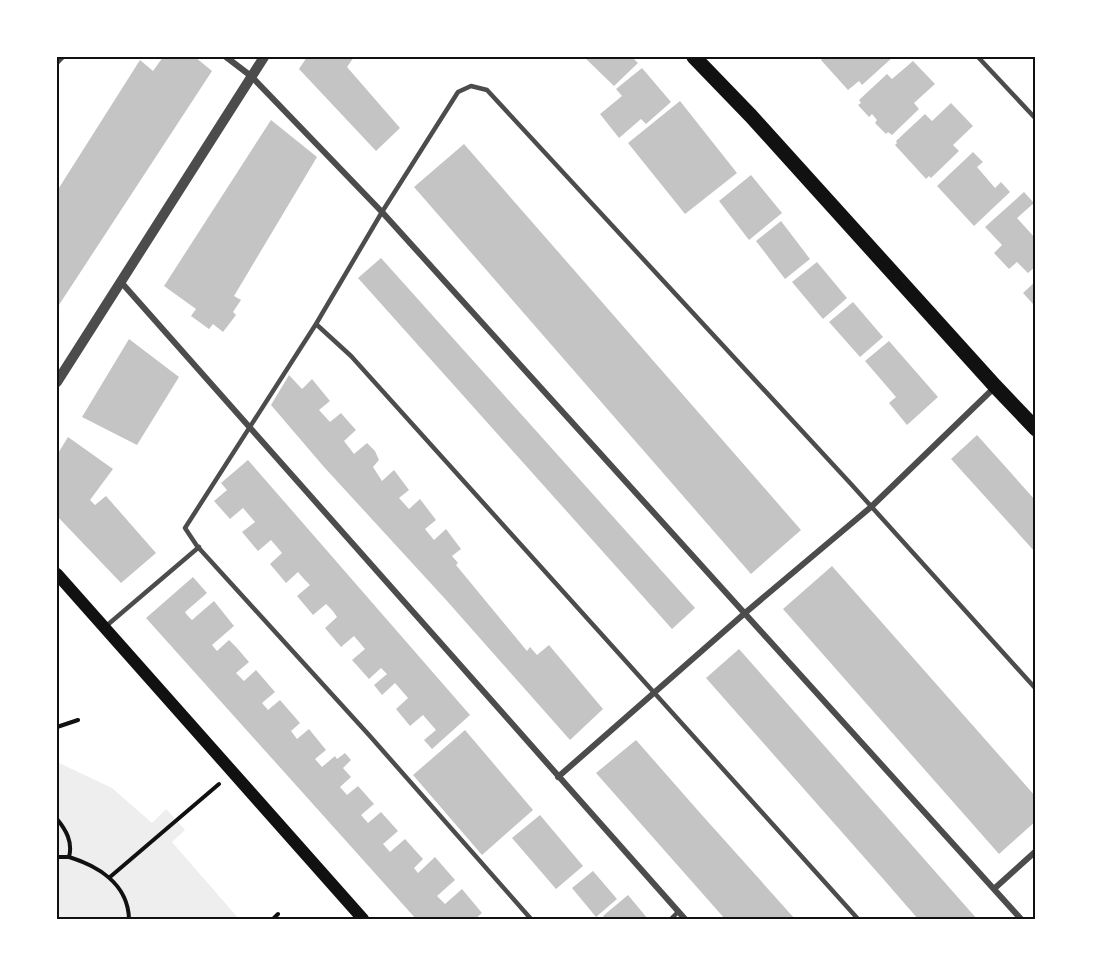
<svg xmlns="http://www.w3.org/2000/svg" width="1093" height="976" font-family="'Noto Serif',serif">
<style>
.green{fill:#eee}
.building{fill:#c4c4c4}
.lines{fill:none;stroke-linecap:round;stroke-linejoin:round}
.path{stroke:#111;stroke-width:4}
.service{stroke:#4c4c4c;stroke-width:4.5}
.minor{stroke:#4c4c4c;stroke-width:6}
.tertiary{stroke:#4c4c4c;stroke-width:10}
.secondary{stroke:#111;stroke-width:12}
.primary{stroke:#111;stroke-width:15}
.neatline{fill:none;stroke:#111;stroke-width:2}
</style>
<rect width="100%" height="100%" fill="#fff"/>
<path class="green" d="M57,762l55,26 40,35 14,-14 19,21 -13,12 67,77h-182z"/>
<path class="building" d="M163,57h32l17,14 -155,237v-117l83,-131 13,11z
M307,57h47l-7,10 53,61 -24,23 -77,-82z
M584,57h48l6,6 -24,23z
M824,57h69l-31,28 -3,-4 -11,9 -27,-30z
M913,61l22,23 -21,19 5,6 -27,26 -4,-3 -2,2 -11,-11 2,-3 -5,-6 -3,3 -11,-12 3,-2 -2,-3 28,-26 5,5z
M642,68l29,34 -25,22 -5,-5 -22,19 -19,-24 22,-18 -6,-7z
M680,101l57,72 -52,41 -57,-71z
M951,103l22,23 -20,19 6,6 -28,27 -2,-2 -3,3 -31,-34 2,-2 -1,-2 29,-27 7,7z
M271,120l46,37 -83,139 7,4 -8,12 3,3 -13,17 -10,-8 -4,5 -18,-13 5,-7 -32,-23z
M464,144l337,386 -50,44 -337,-387z
M973,152l10,10 -6,5 18,21 6,-6 9,10 -36,34 -37,-40z
M751,175l31,38 -33,27 -30,-39z
M1024,192l10,11 -17,15 19,21v27l-8,7 -11,-11 -8,7 -15,-16 8,-8 -17,-18z
M781,221l29,38 -25,20 -29,-38z
M381,258l314,350 -23,21 -314,-351z
M817,262l30,36 -24,21 -31,-37z
M1036,281v20l-3,3 -10,-11z
M853,302l30,35 -23,20 -31,-35z
M129,339l50,38 -42,68 -55,-28z
M889,341l49,56 -31,28 -18,-22 7,-6 -31,-36z
M289,375l13,14 10,-10 18,22 -11,9 11,12 11,-9 6,7 9,10 -12,11 10,13 13,-11 8,8 4,9 -6,7 9,14 12,-11 15,20 -10,8 10,11 11,-10 16,21 -11,9 9,11 12,-11 15,20 -9,7 6,7 -2,2 71,86 3,-4 7,8 12,-10 54,64 -33,31 -123,-139 -123,-134 -53,-62z
M977,435l59,66v52l-85,-94z
M68,437l45,32 -23,31 5,5 11,-9 50,57 -35,30 -64,-67v-61z
M248,460l222,255 -38,34 -8,-9 12,-10 -13,-15 -13,11 -14,-17 12,-11 -13,-15 -13,12 -8,-10 13,-11 -6,-6 -12,11 -17,-19 13,-11 -11,-13 -13,11 -16,-19 12,-11 -5,-7 -6,-6 -13,11 -16,-19 13,-11 -6,-6 -6,-7 -12,11 -16,-19 12,-11 -5,-6 -6,-7 -13,11 -16,-19 13,-10 -12,-14 -13,11 -16,-18 13,-11 -6,-7z
M832,566l204,231v24l-37,33 -216,-245z
M193,577l14,16 -22,19 2,3 5,5 22,-19 20,25 -22,19 5,6 12,-11 8,8 12,14 -13,11 8,8 12,-11 19,22 -13,11 6,7 12,-10 20,23 -9,8 6,8 12,-10 17,21 -11,9 7,8 13,-11 2,3 8,-6 6,7 -8,8 8,9 -11,10 7,8 11,-9 16,18 -13,11 7,8 13,-11 17,19 -15,13 7,8 15,-13 18,20 -9,9 4,5 17,-16 20,23 -18,16 8,8 17,-15 20,24 -7,6h-59l-270,-301z
M739,649l149,169 89,101h-59l-33,-38 -179,-203z
M465,730l68,80 -51,45 -69,-80z
M636,740l65,74 94,105h-70l-129,-146z
M540,815l43,51 -27,23 -44,-51z
M593,871l24,28 -21,18 -24,-29z
M628,895l20,24h-42l-3,-3z"/>
<g class="lines">
<path class="path" d="M57,727l21,-7
M57,819c9,11 16,23 12,38 29,9 59,27 60,62
M57,857h12
M110,877l109,-93
M273,919l5,-5"/>
<path class="service" d="M978,57l58,62
M57,63l6,-6
M316,324l66,-112 76,-120 13,-6 16,4 364,394 185,205
M105,627l94,-80
M531,919l-162,-184 -172,-189 -12,-18 131,-204 35,32 507,563
M671,919l7,-7"/>
<path class="minor" d="M226,57l25,19 131,136 639,707
M121,282l564,637
M558,777l187,-164 126,-106 124,-120
M995,888l41,-37"/>
<path class="tertiary" d="M57,382l207,-325"/>
<path class="secondary" d="M57,574l306,345"/>
<path class="primary" d="M694,57l57,59 244,270 41,43"/>
</g>
<rect width="1093" height="976" fill="none" stroke="#ffffff" stroke-width="117"/>
<rect x="58" y="58" width="976" height="860" class="neatline"/>
</svg>
